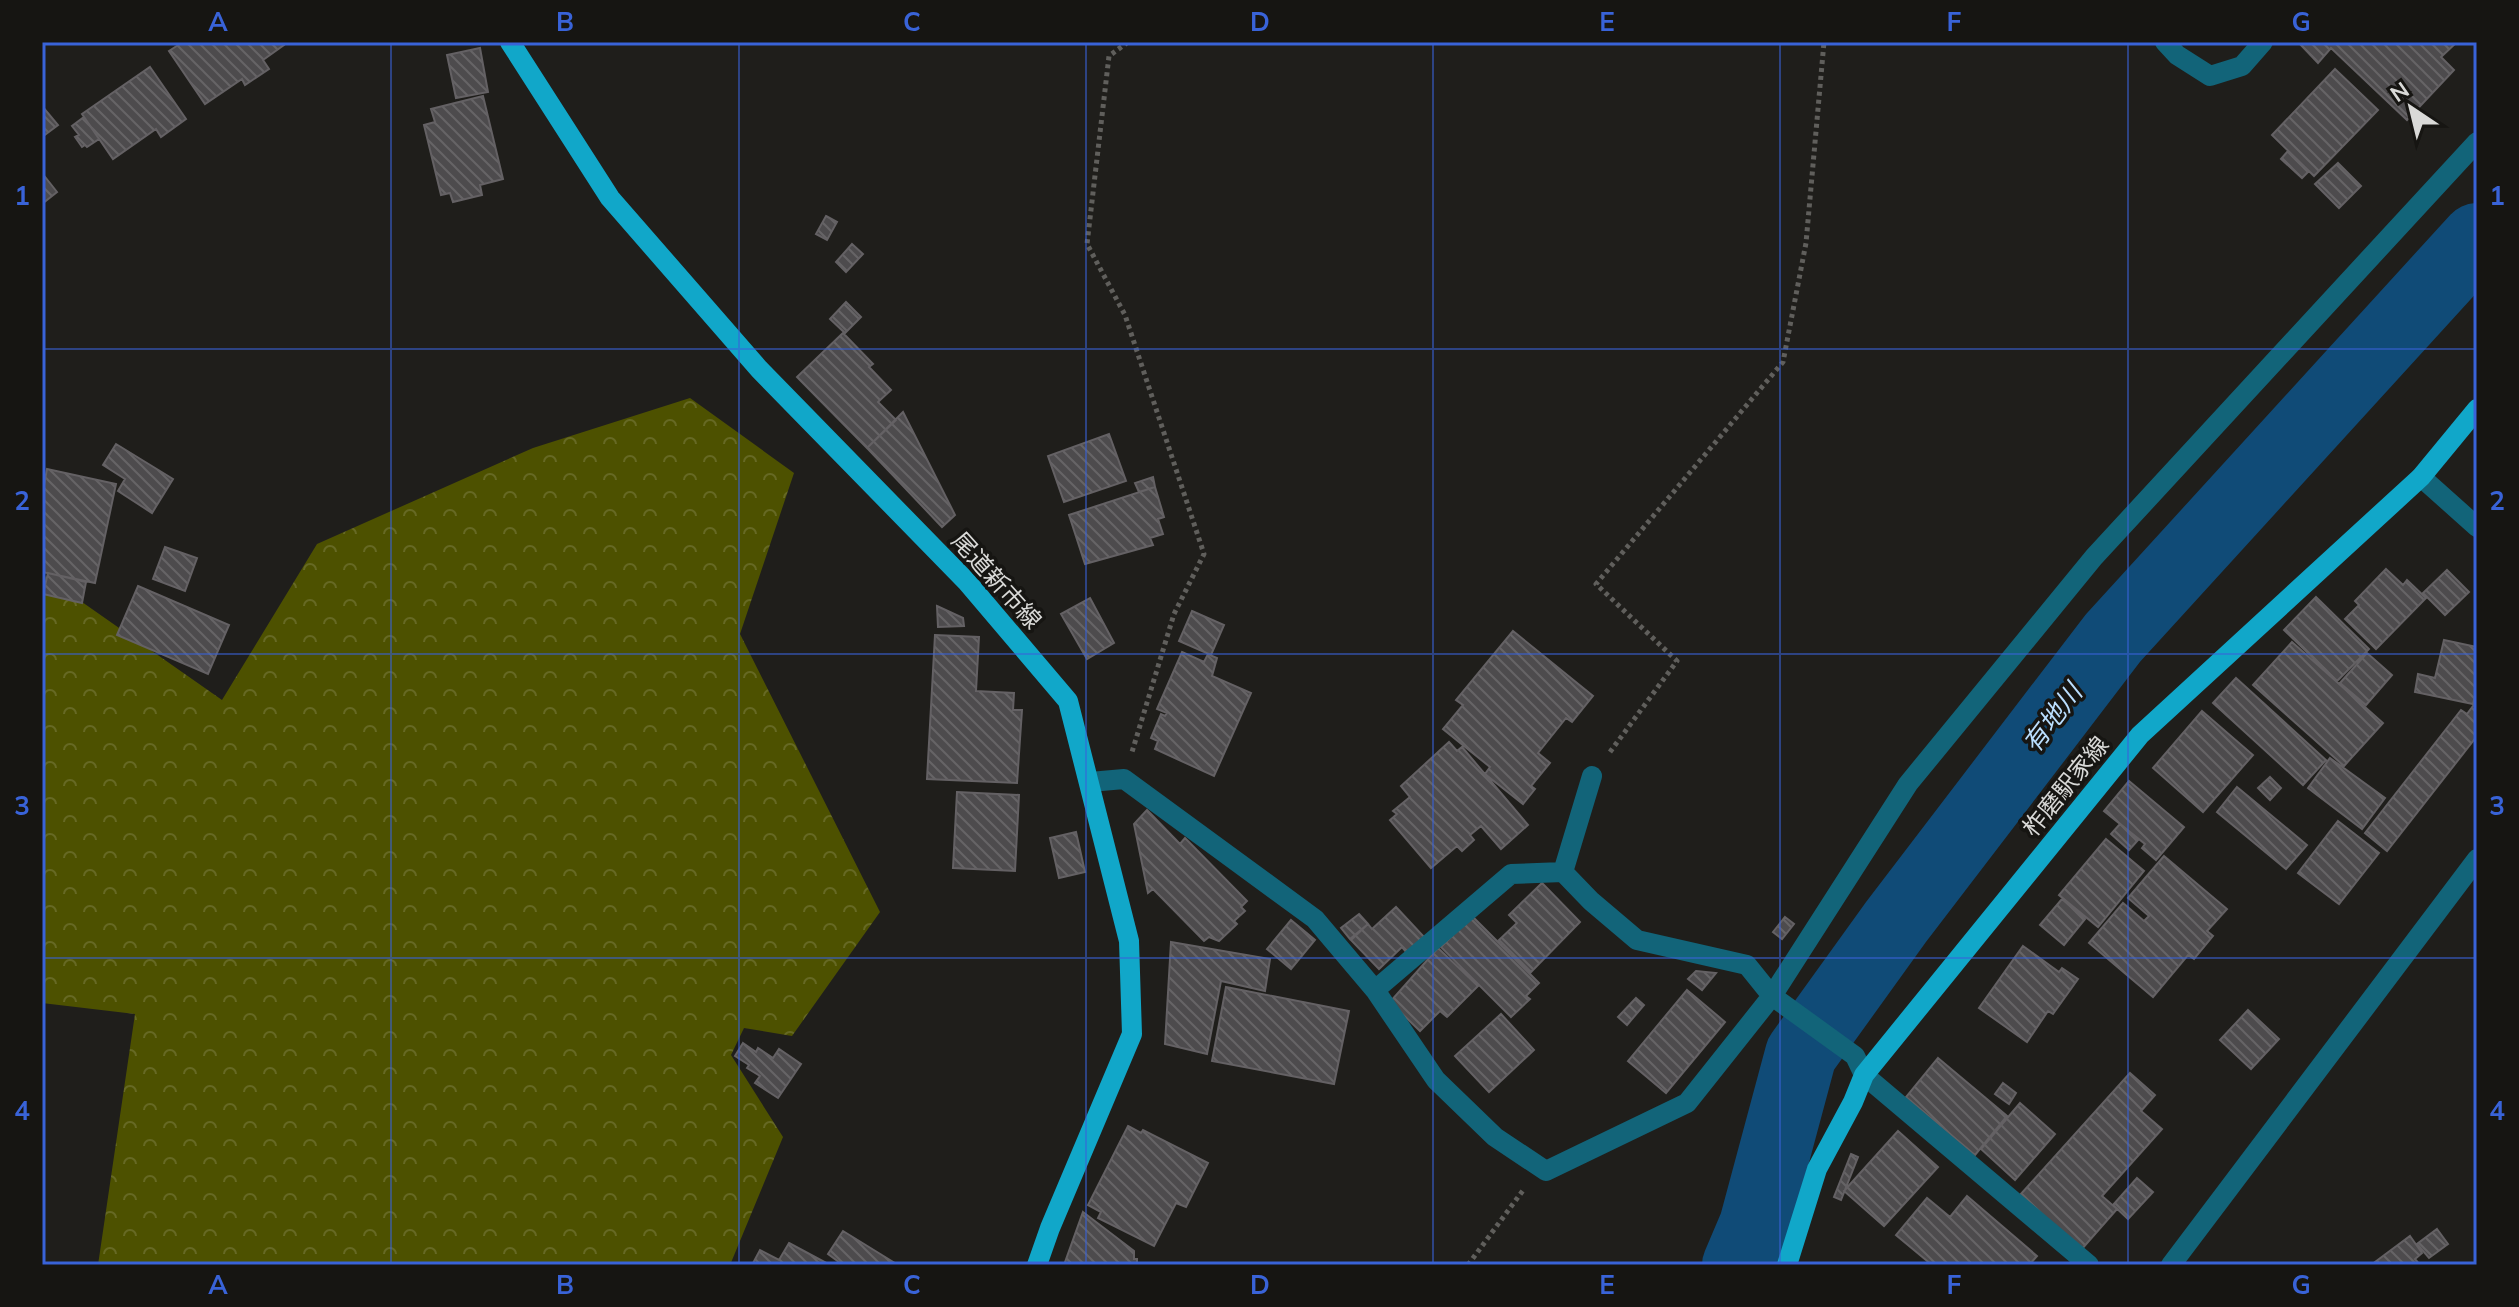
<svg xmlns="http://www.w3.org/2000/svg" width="2519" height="1307" font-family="Mulish,'Noto Sans JP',sans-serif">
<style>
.forest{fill:url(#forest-crowns)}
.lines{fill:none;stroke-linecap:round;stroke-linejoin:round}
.river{stroke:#104b77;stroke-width:72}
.building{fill:url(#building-back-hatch);stroke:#646164;stroke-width:2}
.path{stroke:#605f5c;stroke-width:5;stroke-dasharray:4 4;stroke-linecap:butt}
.minor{stroke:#126479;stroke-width:20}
.major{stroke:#11a7c9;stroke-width:20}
.grid{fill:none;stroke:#3963d8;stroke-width:2;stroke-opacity:0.55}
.labels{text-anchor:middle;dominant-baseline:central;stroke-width:7;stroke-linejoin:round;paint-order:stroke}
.street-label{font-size:24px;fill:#d9d9d7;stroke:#161512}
.water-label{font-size:26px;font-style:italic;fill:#badefe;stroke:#161512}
.neatline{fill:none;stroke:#3963d8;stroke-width:3}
.grid-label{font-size:26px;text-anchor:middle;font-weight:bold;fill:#3963d8}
</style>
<defs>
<pattern id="forest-crowns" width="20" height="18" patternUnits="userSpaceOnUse" patternTransform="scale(2)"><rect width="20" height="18" fill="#4d5100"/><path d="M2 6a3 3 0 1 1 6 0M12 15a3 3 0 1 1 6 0" fill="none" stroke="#666924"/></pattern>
<pattern id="building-back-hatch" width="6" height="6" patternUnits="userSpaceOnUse" patternTransform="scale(2)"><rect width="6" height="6" fill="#4d4b4d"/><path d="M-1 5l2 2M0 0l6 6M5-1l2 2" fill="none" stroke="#666466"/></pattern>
</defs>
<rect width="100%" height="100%" fill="#1f1e1b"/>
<path class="forest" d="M690,398l104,75 -54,161 140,278 -88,124 -48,-8 -13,27 52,82 -53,128h-632l37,-251 -93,-11v-429l180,126 95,-156 216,-96z"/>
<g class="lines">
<path class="river" d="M1738,1265l17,-40 46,-171 95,-132 217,-284 364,-399"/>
</g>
<path class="building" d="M183,42h99l2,3 -21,15 6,9 -24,16 -3,-6 -37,25 -36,-53z
M2298,42h159l-16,15 13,13 -47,50 -76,-72 -13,15z
M480,48l8,44 -32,6 -9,-43z
M150,67l36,52 -25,18 -5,-8 -43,30 -31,-45z
M2335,69l43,41 -64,66 -42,-41z
M483,96l20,83 -23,6 2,10 -29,7 -3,-9 -9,2 -17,-70 11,-3 -4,-13z
M42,106l16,19 -16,12z
M84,117l15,22 -12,8 -2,-2 -3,2 -7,-10 4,-2 -7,-9z
M2288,151l21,20 -7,7 -21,-19z
M2338,163l23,23 -22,22 -24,-24z
M42,173l15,19 -15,12z
M826,216l11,6 -10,18 -11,-6z
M852,244l11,10 -17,18 -10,-10z
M846,302l15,15 -16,16 -15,-14z
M843,333l30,31 -4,3 22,23 -13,12 18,18 -29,28 -70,-71z
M903,412l52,103 -13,12 -75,-79z
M1109,434l17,47 -62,21 -16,-46z
M116,444l57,35 -21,34 -34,-22 7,-12 -22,-14z
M47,469l69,15 -21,99 -53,-11v-76z
M1153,477l2,10 -16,5 -4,-9z
M1155,487l9,30 -6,2 5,15 -13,4 3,7 -68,19 -16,-49z
M165,547l32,11 -12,33 -32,-12z
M2386,569l17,16 4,-5 19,18 -50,51 -31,-30 14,-14 -4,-4z
M2447,570l22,22 -24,23 -22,-22z
M48,573l38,9 -4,21 -39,-9z
M138,586l91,39 -21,49 -91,-39z
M2316,597l53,52 -32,32 -53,-51z
M1090,598l24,45 -27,16 -26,-45z
M937,606l26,12 1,8 -26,1z
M1192,611l32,14 -13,30 -32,-14z
M1513,631l80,65 -21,26 -6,-4 -28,35 12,10 -19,23 4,3 -12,15 -38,-30 5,-7 -47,-38 20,-24 -7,-5z
M935,635l44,2 -3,54 38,2 -1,17h9l-5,73 -90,-4z
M2444,640l33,7v40l-4,17 -58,-12 3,-18 17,4z
M2292,642l91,81 -39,43 -91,-81z
M1182,652l22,10 4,-8 9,4 -5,18 39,17 -37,83 -59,-27 3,-8 -7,-3 10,-24 4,2 2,-3 -10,-4z
M2367,653l25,22 -26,30 -26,-22z
M2236,678l90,82 -23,25 -90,-82z
M2476,702l1,34 -90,115 -22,-18 96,-123 6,4z
M2202,711l51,44 -50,57 -50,-44z
M1449,742l8,9 5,-4 66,78 -27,24 -20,-23 -11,9 4,5 -12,11 -5,-5 -26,22 -41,-48 7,-6 -4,-3 17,-14 -9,-11z
M2330,758l55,40 -23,31 -54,-41z
M2270,777l11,11 -11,12 -12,-12z
M2129,781l55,46 -28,33 -14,-12 3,-4 -41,-33z
M2237,787l70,58 -21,24 -69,-57z
M957,792l62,3 -4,76 -62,-3z
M1147,810l33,34 5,-6 62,63 -6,6 4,4 -11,10 3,3 -18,17 -10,-4 -5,4 -51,-52 -5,4 -14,-69z
M2338,821l41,32 -40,51 -41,-31z
M2120,824l18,16 -9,10 -18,-16z
M1076,832l9,40 -26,6 -9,-40z
M2106,839l38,32 -46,56 -39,-32z
M2164,856l63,53 -20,22 6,5 -19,23 -6,-4 -35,42 -64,-54 34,-40 21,18 5,-5 -21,-18z
M1542,883l38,39 -49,50 -32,-32 18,-17 -8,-8z
M2062,899l23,20 -21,26 -24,-20z
M1396,907l28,30 -17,16 -5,-6 -23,22 -28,-29 17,-16 4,5z
M1359,914l9,10 -18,15 -9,-11z
M1472,916l67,67 -13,13 4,3 -19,18 -70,-70z
M1785,917l9,7 -12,15 -9,-7z
M1291,920l24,20 -24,29 -24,-20z
M1171,942l99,17 -5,32 -44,-10 -14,73 -42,-10z
M2023,946l36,26 3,-4 16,11 -25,35 -5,-3 -21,31 -48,-34z
M1438,948l40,38 -31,31 -7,-6 -20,20 -30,-29z
M1696,971l20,2 -14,17 -14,-11z
M1226,987l123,24 -15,73 -122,-23z
M1687,990l38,32 -59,71 -38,-32z
M1636,998l8,7 -17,20 -9,-8z
M2248,1010l31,29 -28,30 -31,-29z
M1501,1014l33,36 -45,42 -34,-36z
M743,1043l13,9 2,-4 15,10 6,-9 22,15 -23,34 -23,-15 5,-7 -13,-8 2,-3 -14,-9z
M1938,1058l69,58 -32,39 -69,-58z
M2130,1073l25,22 -14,16 21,18 -60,67 15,13 -36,41 -61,-55z
M2003,1083l13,10 -7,11 -14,-10z
M2020,1103l35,31 -40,46 -34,-31z
M1128,1126l13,7 2,-3 65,33 -22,44 -10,-4 -22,43 -56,-28 3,-6 -13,-7z
M1898,1131l40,36 -54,59 -40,-35z
M1851,1154l7,3 -17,43 -7,-3z
M2137,1178l16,14 -25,27 -15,-14z
M1967,1196l70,60 -8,9h-97l-36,-30 31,-37 23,19z
M1083,1212l51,39v8h3v6h-73z
M2437,1229l11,15 -19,14 -12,-14z
M843,1231l55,34h-55l-15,-11z
M2410,1236l12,17 -7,6 5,6h-49z
M789,1243l41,22h-78l8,-15 19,10z"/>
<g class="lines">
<path class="path" d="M1128,42l-19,14 -22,188 38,71 79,239 -30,60 -42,138
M1610,752l67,-91 -81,-77 187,-222 23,-119 18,-201
M1468,1265l56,-76"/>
<path class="minor" d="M2165,42l12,13 33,21 32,-10 21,-24
M2421,477l56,50
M1592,776l-29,96 28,29 46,39 110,25 25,31 83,60 9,19 225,190
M1090,782l34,-3 191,140 60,71 61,90 59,57 51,34 141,-68 85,-107 136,-212 186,-227 383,-415
M1375,990l136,-116 52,-2
M2171,1265l306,-406"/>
<path class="major" d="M510,42l100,156 149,171 208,213 101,119 61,240 3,93 -82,194 -13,37
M1787,1265l30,-96 36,-67 11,-27 276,-340 281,-258 56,-68"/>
</g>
<path class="grid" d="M391,42v1223M739,42v1223M1086,42v1223M1433,42v1223M1780,42v1223M2128,42v1223M42,349h2435M42,654h2435M42,958h2435"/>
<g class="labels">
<g class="street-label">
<text transform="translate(997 580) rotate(48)">尾道新市線</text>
<text transform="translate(2065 786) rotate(-51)">柞磨駅家線</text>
</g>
<g class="water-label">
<text transform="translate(2052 718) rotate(-53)">有地川</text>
</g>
</g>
<rect width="2519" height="1307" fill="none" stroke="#161512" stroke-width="88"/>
<g transform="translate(2411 108) rotate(325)" stroke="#161512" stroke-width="6" paint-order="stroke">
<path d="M0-6L14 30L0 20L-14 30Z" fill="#d9d9d7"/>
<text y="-12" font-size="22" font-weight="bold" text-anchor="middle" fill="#d9d9d7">N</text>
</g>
<rect x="44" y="44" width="2431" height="1219" class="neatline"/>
<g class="grid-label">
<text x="218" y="31">A</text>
<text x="565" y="31">B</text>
<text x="912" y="31">C</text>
<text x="1260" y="31">D</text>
<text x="1607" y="31">E</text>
<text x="1954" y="31">F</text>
<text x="2301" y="31">G</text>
<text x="22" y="205">1</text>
<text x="2497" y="205">1</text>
<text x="22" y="510">2</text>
<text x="2497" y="510">2</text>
<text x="22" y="815">3</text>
<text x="2497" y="815">3</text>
<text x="22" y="1120">4</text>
<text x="2497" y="1120">4</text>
<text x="218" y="1294">A</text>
<text x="565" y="1294">B</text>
<text x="912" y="1294">C</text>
<text x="1260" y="1294">D</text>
<text x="1607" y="1294">E</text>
<text x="1954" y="1294">F</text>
<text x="2301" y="1294">G</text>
</g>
</svg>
